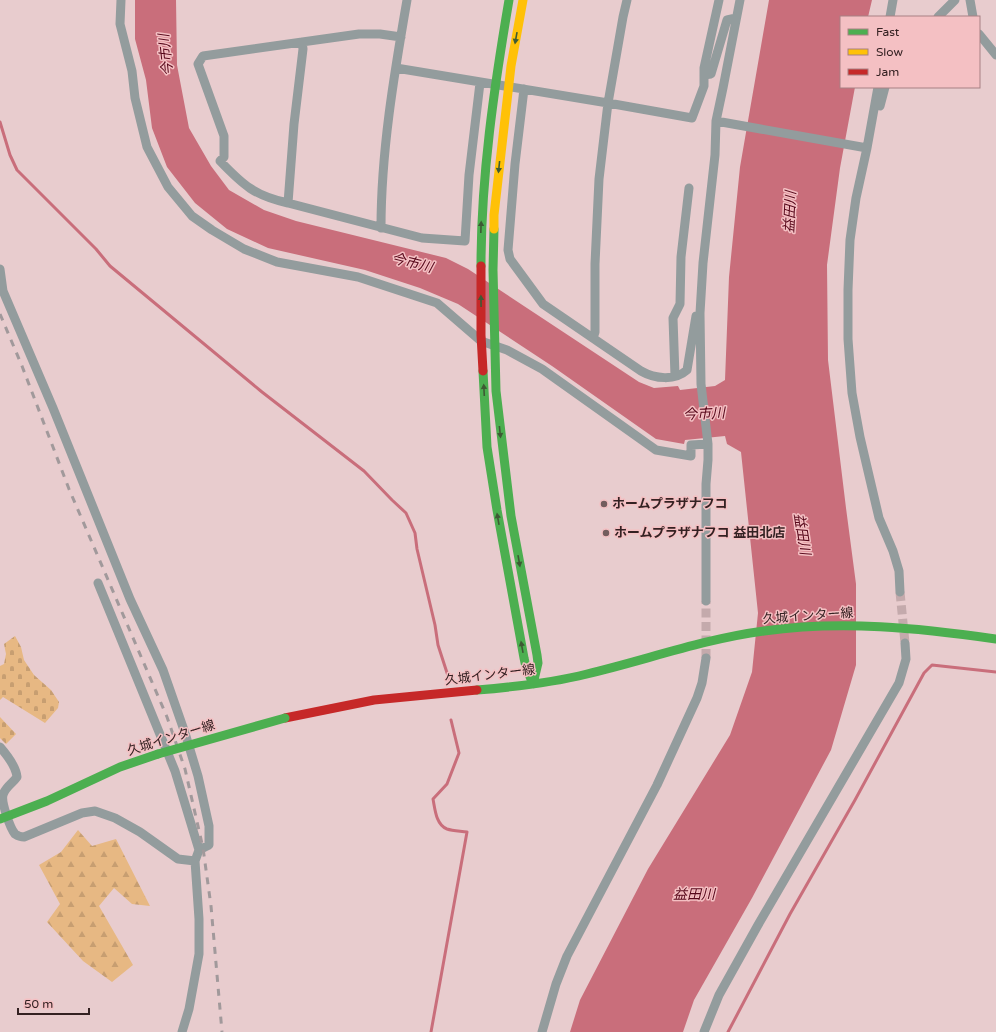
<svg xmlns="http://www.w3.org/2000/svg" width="996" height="1032" font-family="'Varela Round','Noto Sans JP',sans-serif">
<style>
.forest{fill:url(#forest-firs)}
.cemetery{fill:url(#cemetery-stones)}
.water{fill:#c96e7b}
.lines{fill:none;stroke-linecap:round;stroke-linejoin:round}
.stream{stroke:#c96e7b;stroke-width:3}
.street-tunnel{stroke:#c4aaac;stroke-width:9;stroke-dasharray:9 4.5;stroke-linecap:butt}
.street{stroke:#939c9d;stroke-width:9}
.fast{stroke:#4caf50;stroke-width:9}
.slow{stroke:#ffc107;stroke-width:9}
.jam{stroke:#c62828;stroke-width:9}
.rail{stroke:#a1999b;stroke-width:3;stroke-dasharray:7 7;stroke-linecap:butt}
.fast-bridge{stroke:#4caf50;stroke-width:9}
.oneway{fill:#3e5a34}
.poi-dot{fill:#735d5e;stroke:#f4c0c3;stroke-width:1.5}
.labels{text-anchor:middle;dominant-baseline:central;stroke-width:3;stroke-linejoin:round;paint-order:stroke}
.poi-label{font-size:13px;font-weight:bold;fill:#342122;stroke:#f4c0c3;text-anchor:start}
.street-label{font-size:13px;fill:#342122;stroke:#f4c0c3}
.water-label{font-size:14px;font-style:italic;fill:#57071a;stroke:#f4c0c3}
</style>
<defs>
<pattern id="forest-firs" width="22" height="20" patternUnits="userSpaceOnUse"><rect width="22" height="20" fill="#e7b883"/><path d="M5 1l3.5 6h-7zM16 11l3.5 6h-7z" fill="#c79e71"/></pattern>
<pattern id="cemetery-stones" width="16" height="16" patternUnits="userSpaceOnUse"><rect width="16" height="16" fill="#e7b883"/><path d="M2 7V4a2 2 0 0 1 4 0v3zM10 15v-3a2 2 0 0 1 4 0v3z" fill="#c79e71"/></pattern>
</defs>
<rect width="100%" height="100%" fill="#e8ccce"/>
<path class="forest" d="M78,830l14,16 24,-7 34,67 -18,-2 -18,-16 -15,18 34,59 -21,17 -29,-21 -36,-39 13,-18 -21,-39 22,-13z"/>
<path class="cemetery" d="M15,636l6,11 3,13 10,15 17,15 8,12 -1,6 -13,15 -42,-26 -3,3v-34l4,-2 2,-10 -2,-10z
M0,717l16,17 -10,10 -6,-6z"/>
<path class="water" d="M135,0h41l1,65 12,63 22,38 18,24 35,20 32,11 150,37 22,11 171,113 15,6 24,-2 2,4 35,-4 10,-6 4,-103 11,-110 29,-167h103l-4,17h-27v70h14l-15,81 -13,97 1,95 18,148 10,76v81l-25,85 -79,148 -58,102 -11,32h-113l10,-32 68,-131 82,-134 22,-63 6,-59 -17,-161 -14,-8 -2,-8 -40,4 -1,4 -28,-5 -104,-73 -94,-62 -38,-16 -55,-18 -97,-22 -41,-19 -32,-26 -28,-36 -15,-39 -6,-48 -11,-41z"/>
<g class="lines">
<path class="stream" d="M0,122l10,33 7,15 79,79 14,17 152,126 102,79 28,29 14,13 9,20 2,16 18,76 3,20 11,34
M431,1032l36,-200c-6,-1 -14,-1 -20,-3 -11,-4 -12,-20 -14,-30l14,-15 12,-31 -8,-33
M728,1032l62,-118 65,-114 69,-127 8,-8 64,7"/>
<path class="street-tunnel" d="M900,592l5,51
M706,658v-57"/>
<path class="street" d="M121,0l-1,24 12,47 3,27 12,49 21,40 24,29 20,14 32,19 33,13 81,15 79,26 44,38 26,9 35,19 114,81 35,6v-11l17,-1
M627,0l-4,17 -15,86 84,15 12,-32v-18l15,-68
M740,0l-17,88 -7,33 151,27
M970,0l3,17
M890,17l3,-17
M938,17l17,-17
M979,34l17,21
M302,42l1,7 -9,75 -6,79 134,35 43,3 4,-66 11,-92
M396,68l212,35 -9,76 -4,85v68l-2,6
M704,75l7,-1 16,-54 9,-2
M878,87l-11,61 -11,50 -6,42 -2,50v49l4,54 8,44 19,81 14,33 6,20 1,21
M524,89l-9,75 -7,86 2,9 33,45 98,67c14,8 34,10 46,-1l9,-54
M880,106l5,-19
M288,203c-33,-7 -45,-18 -68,-42l4,-4v-21l-26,-72 5,-8 156,-22h21l21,3
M381,228c0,-76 13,-153 26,-228
M0,269l3,22 50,117 77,191 33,71 22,63 13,43 11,50v19l-10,5 -4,11 4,58v35l-10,55 -7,23
M675,376l-2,-58 7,-14 1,-47 8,-69
M98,583l77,188 24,79
M706,601v-117l2,-24v-16l-7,-60 -1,-71 3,-50 12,-108 1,-34
M0,747c7,8 16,19 17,30 -4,6 -12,10 -14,18 -2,7 7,33 12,39 3,2 6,3 9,3l58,-24 13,-2 20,7 25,14 38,27 17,2
M542,1032l14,-48 11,-28 90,-171 40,-87 5,-15 4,-25
M704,1032l15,-37 39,-70 141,-242 7,-24 -1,-16"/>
<path class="fast" d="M494,229l-1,41 3,121 15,125 26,139 1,8 -5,21
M481,266c0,-89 13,-178 28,-266
M483,371l4,76 10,63 27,148 2,9 7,17
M477,690c37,-3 74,-7 110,-16 59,-14 117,-35 177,-43 78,-11 155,-3 232,8
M0,819l47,-18 73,-34 38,-13"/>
<path class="slow" d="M494,229v-14l17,-149 12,-66"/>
<path class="jam" d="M481,266v69l2,36
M285,718l89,-18 103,-10"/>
<path class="rail" d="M0,314l22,52 47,123 98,228 18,52 18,79 8,58 11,126"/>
<path class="fast-bridge" d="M158,754l127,-36"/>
</g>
<defs><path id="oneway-solid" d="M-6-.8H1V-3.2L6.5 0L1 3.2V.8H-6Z"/></defs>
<g class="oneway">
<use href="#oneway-solid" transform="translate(516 38) rotate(100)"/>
<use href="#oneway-solid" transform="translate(499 167) rotate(96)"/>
<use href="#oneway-solid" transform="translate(481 227) rotate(-88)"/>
<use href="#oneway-solid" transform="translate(481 301) rotate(-91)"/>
<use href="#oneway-solid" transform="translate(484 390) rotate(-93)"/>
<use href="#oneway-solid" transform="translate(500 432) rotate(84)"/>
<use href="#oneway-solid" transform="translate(498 519) rotate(-100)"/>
<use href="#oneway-solid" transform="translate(519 561) rotate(80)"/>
<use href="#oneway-solid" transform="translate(522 647) rotate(-100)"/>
</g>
<g class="poi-dot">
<circle cx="604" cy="504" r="4"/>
<circle cx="606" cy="533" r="4"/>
</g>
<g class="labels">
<g class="poi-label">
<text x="612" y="504">ホームプラザナフコ</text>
<text x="614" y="533">ホームプラザナフコ 益田北店</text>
</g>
<g class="street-label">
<text transform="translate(808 616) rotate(-4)">久城インター線</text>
<text transform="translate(490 675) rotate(-7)">久城インター線</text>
<text transform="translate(171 738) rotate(-17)">久城インター線</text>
</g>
<g class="water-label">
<text transform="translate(166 55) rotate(-96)">今市川</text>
<text transform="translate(790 212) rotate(-87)">益田川</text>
<text transform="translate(412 263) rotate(14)">今市川</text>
<text transform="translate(704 414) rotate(-3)">今市川</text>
<text transform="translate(802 534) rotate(81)">益田川</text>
<text x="694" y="894">益田川</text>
</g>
</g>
<rect x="840" y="16" width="140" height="72" fill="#f4c0c3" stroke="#a78083"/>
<rect x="848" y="29" width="20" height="6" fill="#4caf50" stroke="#a78083"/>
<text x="876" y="36" font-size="12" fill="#342122">Fast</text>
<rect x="848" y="49" width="20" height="6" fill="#ffc107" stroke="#a78083"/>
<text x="876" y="56" font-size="12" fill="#342122">Slow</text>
<rect x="848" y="69" width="20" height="6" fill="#c62828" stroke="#a78083"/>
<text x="876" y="76" font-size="12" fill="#342122">Jam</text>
<path d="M18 1008v6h71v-6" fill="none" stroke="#342122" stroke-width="2"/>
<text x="24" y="1008" font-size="12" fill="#342122" stroke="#f4c0c3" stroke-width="3" paint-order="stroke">50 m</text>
</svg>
